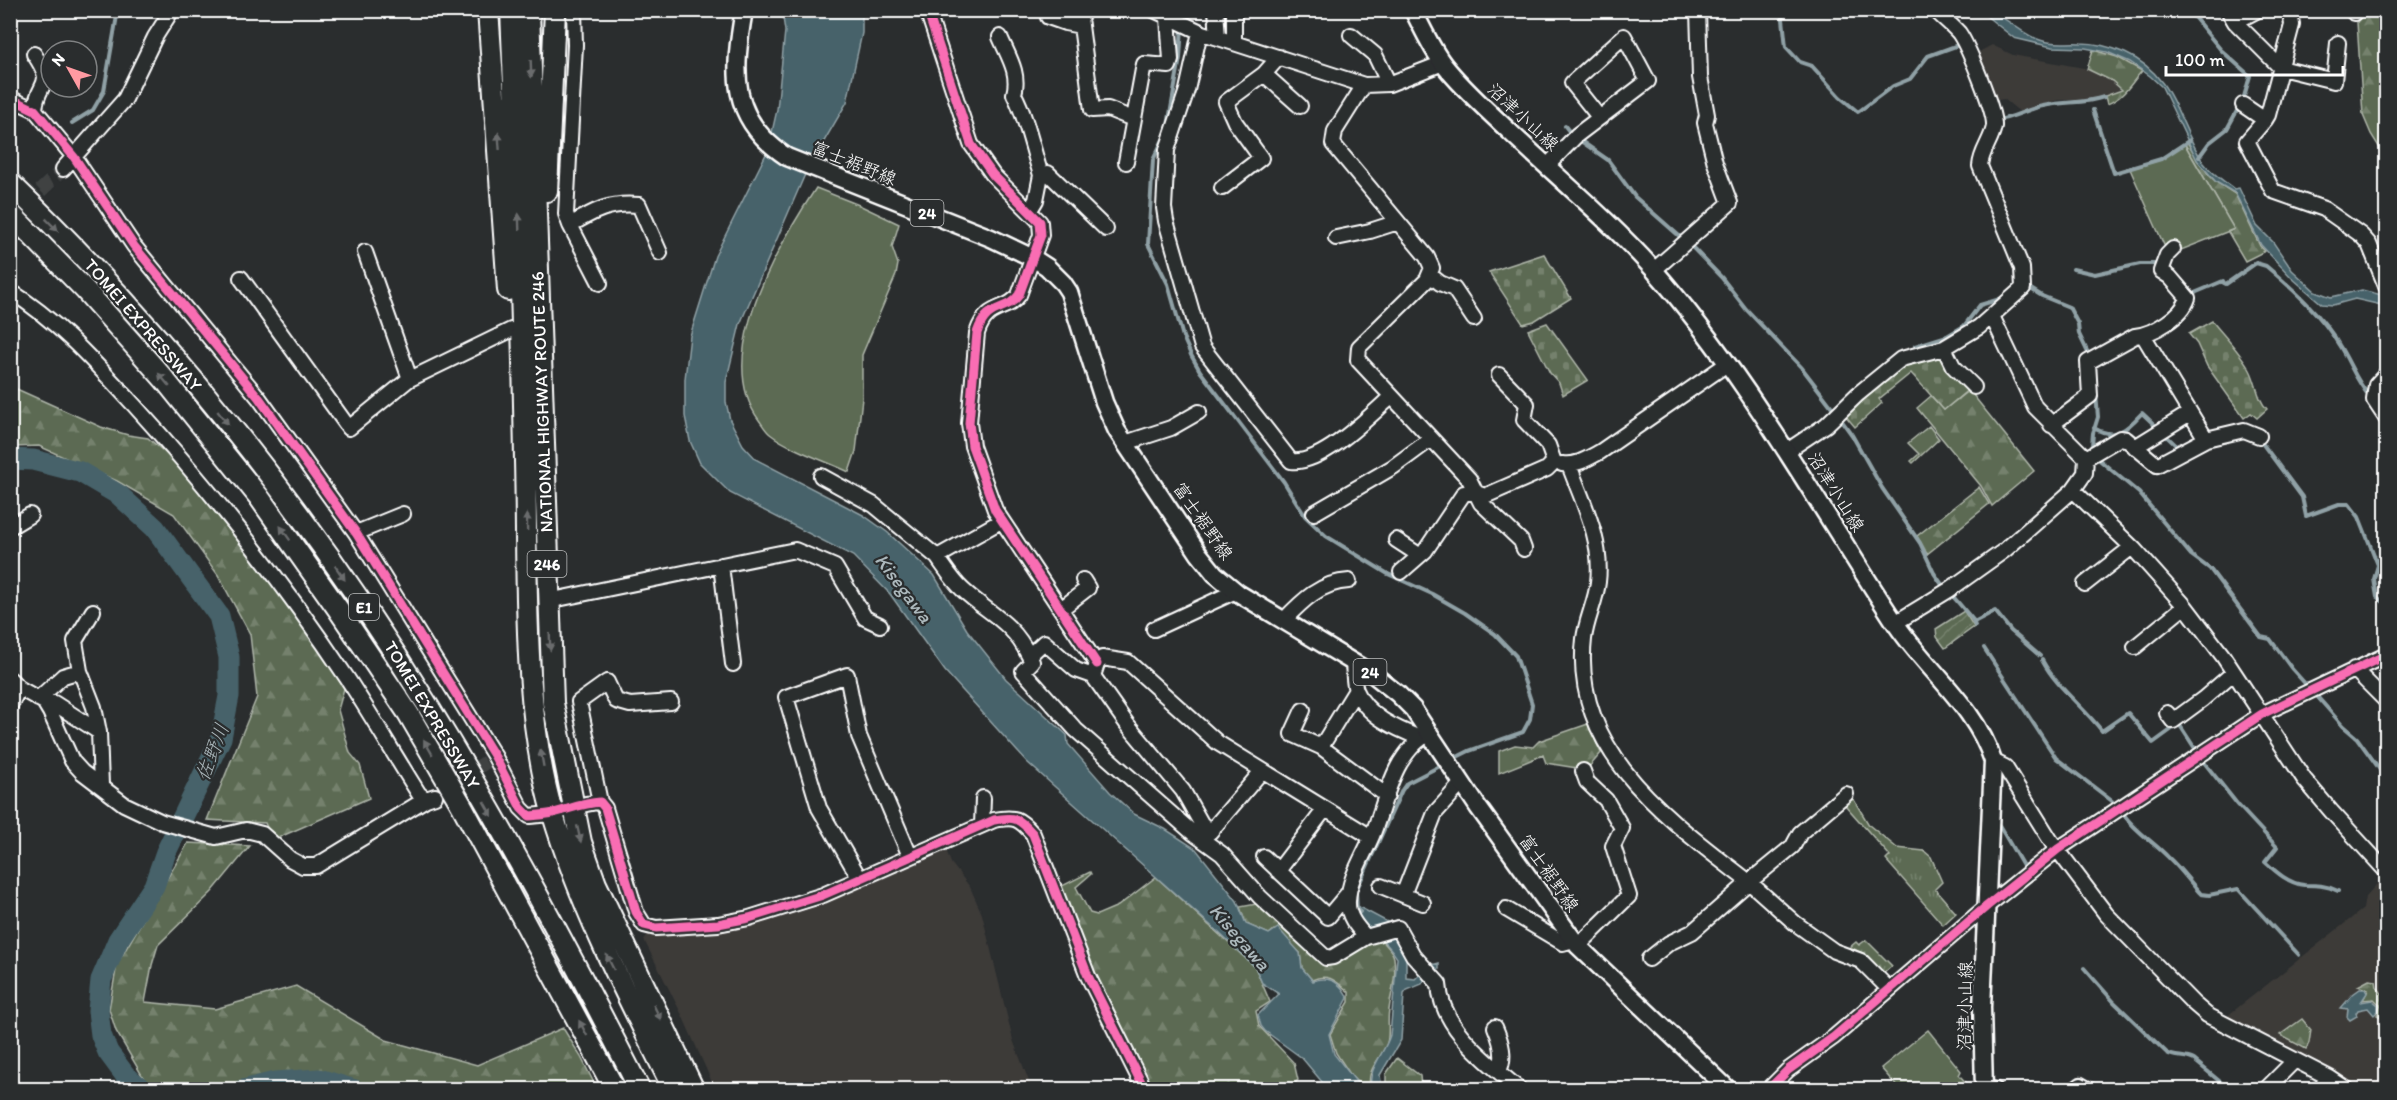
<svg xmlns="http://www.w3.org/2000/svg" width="2397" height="1100" font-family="Itim,'Klee One',sans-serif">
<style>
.built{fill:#3c3a38}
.grass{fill:url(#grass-tufts);stroke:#aeb5a9;stroke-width:1.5}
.forest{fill:url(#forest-firs);stroke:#aeb5a9;stroke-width:1.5}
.cemetery{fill:url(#cemetery-stones);stroke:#aeb5a9;stroke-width:1.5}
.garden{fill:url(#garden-furrows);stroke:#aeb5a9;stroke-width:1.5}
.pitch{fill:#5c6b53;stroke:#aeb5a9;stroke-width:1.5}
.water{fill:#46626a;stroke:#90a1a6;stroke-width:1.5}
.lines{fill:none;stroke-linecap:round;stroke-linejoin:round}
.stream{stroke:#90a1a6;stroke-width:4}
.river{stroke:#46626a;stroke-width:21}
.minor-tunnel{stroke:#3f4243;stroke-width:14;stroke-dasharray:14 7;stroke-linecap:butt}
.minor-casing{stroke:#fff;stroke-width:18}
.major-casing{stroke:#fff;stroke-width:21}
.highway-casing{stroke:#fff;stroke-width:24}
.minor{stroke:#2a2d2e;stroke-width:14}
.major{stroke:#2a2d2e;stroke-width:16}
.highway{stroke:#2a2d2e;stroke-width:20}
.cycleway-casing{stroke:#2a2d2e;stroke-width:13}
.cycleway{stroke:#f96db3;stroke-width:9}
.oneway{fill:#6a6c6d}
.labels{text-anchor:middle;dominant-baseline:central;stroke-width:4.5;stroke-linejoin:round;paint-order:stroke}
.shield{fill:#2a2d2e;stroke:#bfc0c0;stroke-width:1.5}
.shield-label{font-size:16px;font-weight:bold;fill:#fff}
.street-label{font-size:18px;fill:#fff;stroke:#2a2d2e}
.water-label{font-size:20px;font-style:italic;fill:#acb8bc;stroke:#2a2d2e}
</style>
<defs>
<pattern id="grass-tufts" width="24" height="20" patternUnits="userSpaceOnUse" patternTransform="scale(1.5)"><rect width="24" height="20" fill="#5c6b53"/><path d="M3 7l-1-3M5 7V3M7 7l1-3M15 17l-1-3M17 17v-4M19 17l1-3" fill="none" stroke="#74816d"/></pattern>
<pattern id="forest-firs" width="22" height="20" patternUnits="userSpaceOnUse" patternTransform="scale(1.5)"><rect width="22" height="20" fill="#5c6b53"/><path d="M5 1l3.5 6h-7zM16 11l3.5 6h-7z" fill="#74816d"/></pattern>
<pattern id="cemetery-stones" width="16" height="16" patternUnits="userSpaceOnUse" patternTransform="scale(1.5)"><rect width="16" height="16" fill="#5c6b53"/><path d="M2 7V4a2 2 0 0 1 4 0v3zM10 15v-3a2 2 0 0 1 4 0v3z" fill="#74816d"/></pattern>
<pattern id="garden-furrows" width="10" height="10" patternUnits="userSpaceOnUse" patternTransform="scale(1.5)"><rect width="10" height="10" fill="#5c6b53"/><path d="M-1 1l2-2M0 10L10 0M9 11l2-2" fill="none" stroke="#74816d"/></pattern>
</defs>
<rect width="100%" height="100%" fill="#2a2d2e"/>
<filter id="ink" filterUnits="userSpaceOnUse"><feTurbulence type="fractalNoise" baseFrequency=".0167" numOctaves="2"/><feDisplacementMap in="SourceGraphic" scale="12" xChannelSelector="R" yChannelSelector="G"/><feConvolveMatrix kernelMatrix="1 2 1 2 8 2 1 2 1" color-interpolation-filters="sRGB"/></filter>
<g filter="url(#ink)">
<path class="built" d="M1992,45l21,10 71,13 29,14 7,8 -29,10h-32l-20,5 -18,8 -17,-14 -12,2 -19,-46z
M945,847l6,16 19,24 12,27 31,126 19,49h-317l-33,-74 -38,-75 5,-8 60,-5z
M2386,874v215h-27l-127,-67 -5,-6 136,-107 2,-12z"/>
<path class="grass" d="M1847,798l7,2 15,25 28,23 27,3 7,6 11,25 -7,7 21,24 -13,12 -57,-65 4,-4 -44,-50 -2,-6z
M1866,940l26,26 -8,7 -16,-17 -18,-9 6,-5 3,3z"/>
<path class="forest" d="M2371,11h15v147l-15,-24 -8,-19 -6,-93 8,-9z
M2093,50l24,7 25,14c-12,13 -17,26 -35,33l-2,-8 17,-6 -10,-9 -25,-12z
M2187,142l21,32 8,8 19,12 25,52 5,5 -20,10 -17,-29 6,-3 -50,-86z
M10,386l91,41 27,8 20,3 43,37 146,190 8,20 -7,25 12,43 10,12 9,33 -96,42 -8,-17 -58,-3 50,-123 -7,-63 -32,-59 -44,-61 -57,-33 -78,-35 -28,1z
M1969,390l65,81 -42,35 -11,-20 -64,-78 14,-12 13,14z
M1929,426l10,13 -26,24 -2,-2 8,-7 -11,-11z
M1979,487l10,17 -62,50 -10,-18z
M1588,724l13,29 -12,14 -12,1 -31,-5 -3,-8 -44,18v-22l16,-6 18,2 6,-6z
M188,843l62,3 -38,46 -54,53 -6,20 -7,37 70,7 81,-23 90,54 91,25 86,-37 18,29 16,32h-447l-34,-58 -7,-22 8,-45z
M1090,872l1,2 -15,13 14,26 7,2 21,-9 38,-29 99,90 15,35 -14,9 3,15 35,37 4,17 -8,9h-137c-37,-63 -67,-133 -93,-202z
M1262,903l69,59 50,-23c5,7 12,11 13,19 3,17 -3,35 -5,52 -2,10 1,22 -2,33 -5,16 -23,27 -16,46h-7l-12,-12 -16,-24 -6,-19 19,-32v-10c-12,-10 -21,-20 -37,-12l-10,-12 -2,-15 -26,-23 -5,4 -23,-10 -6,-17z
M2369,980l7,1 1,6 9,12v17l-2,2 -7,-3 3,-10 -6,-6 -11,1 5,-10 -10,-4z
M2302,1019l9,11 -2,13 -3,6 -26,-14z
M1397,1058l23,18 1,10 -2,3h-33v-15z"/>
<path class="cemetery" d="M1544,254l27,44 -37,23 -11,3 -34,-52z
M2212,321c12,15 29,32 38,49 7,13 7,29 17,39l-10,9 -6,-5 -7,5 -37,-52 -10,-22 -8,-10z
M1547,323l41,57 -25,15 -4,-12 -9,-10 -22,-43z
M1940,354l29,35 -25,21 -33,-37 -32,26 3,4 -27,24 -11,-13 56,-49z"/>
<path class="garden" d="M1964,611l10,16 -29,21 -8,-11 -1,-8z"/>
<path class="pitch" d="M2184,143l50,86 -58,23 -8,-3 -4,-4 -34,-76 30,-9z
M816,188l43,17 40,19 -7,23 6,17 -2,11 -34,80v43l-6,53 -7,21c-23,-11 -60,-23 -79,-38 -4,-3 -8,-10 -11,-14 -47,-64 20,-176 57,-232z
M1928,1030l33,41 -2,4 13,14h-73l-18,-21z"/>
<path class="water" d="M782,11h80v22l-15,69 -41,70 -66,152 -14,58v20l4,18 13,25 14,15 106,55 24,17 47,43 33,55 39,49 61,56 1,9 42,48 24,22 31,15 31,20 41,52 9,23 23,10 9,-6 22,25 2,15 11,13c17,-6 28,2 35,17l-19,36 5,20 28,35h-34l-26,-31 -37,-27 -4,-5 -3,-11 21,-21 -17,-11 -7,-16 -37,-35 -191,-170 -82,-91 -55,-77 -37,-38 -123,-63 -30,-30 -10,-22 -5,-25v-37l5,-43 25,-80 53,-106 9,-40 8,-79z
M1980,11c22,-1 39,23 60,29 13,5 27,2 41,3 14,0 30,4 44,10 50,22 52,68 78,109 8,11 21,19 31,27l5,-1 18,38 16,16 19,28 23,21 16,6 31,-7 24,6v10l-31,-7 -22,6 -11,-1 -30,-26 -31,-33 -26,-52 -19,-11 -19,-22 -35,-73 -12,-11 -20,-14 -23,-10 -22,-4 -33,-1 -38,-9z
M1359,907l36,19 11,29v23l9,1 13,-13 11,-3v6l-9,1 -8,14 -15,6 -3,4 -3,46 -21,35 2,14h-11c-4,-20 14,-36 19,-54l7,-77c-12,-21 -31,-27 -43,-46z
M2360,989h5l2,4 -6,9 11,-2 6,5v6l-4,4 -6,-7 -10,2 -2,3 1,3 -7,4 -3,-3 1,-8 -7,-1 12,-14z"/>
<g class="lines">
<path class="stream" d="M1782,10l4,37 14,15 12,4 28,31 18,15 35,-26 17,-7 18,-23 33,-12
M2185,10l9,7 27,33 29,26 -7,24 -16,29 -18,14 -10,14
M1182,26l-2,32 -13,73 -14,29 -5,84 20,40 15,53 8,18 9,16 84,111 21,34 21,20 62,38 44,20 33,19 30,21 21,22 16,48 -2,15 -7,13 -54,19 -18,9
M2093,110l21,63 47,-14 29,-19
M1997,120c17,-2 30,-11 46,-14 21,-5 41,-2 61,-9
M72,123l21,-13 11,-19 14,-81
M1565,126l7,9
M1578,139l30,21 27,37 59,52 28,29 24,31 56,59 33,43
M2073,269l22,5 45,-10h20
M2224,283l2,1 30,-21 10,3c26,22 56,49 73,79 11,17 17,36 31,52
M2026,286l16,10 27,11 9,17 1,10 11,23
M2190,292l2,2 31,-13
M1915,346l32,-10 17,-10 16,-21 20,-6 8,-6
M2096,394l2,23 -5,16 -1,13 5,12 42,35 52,62 19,14 51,68 9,2 22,30 17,19
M1839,417l13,18 30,53 38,55 14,30 11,16
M2094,428c22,13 33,1 48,-15l39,37
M2257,440l5,3 40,54 4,19 33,-12h10l10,13 19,48 -4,14 3,18 9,7
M1951,594l22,26 2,6
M1974,622l21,-11 16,20 29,25
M1984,648l72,110 56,43
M2042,660c15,28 41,46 60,71l26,-18 25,30 26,-19 15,23
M2314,693l29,33 14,12 29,40
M2203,761l35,44 39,42 -12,15c10,9 24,22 39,23 12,0 22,0 34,6
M2124,815c13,18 30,27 45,43 12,11 21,24 32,36l8,1 29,-6 61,66
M1999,825l24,41
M1360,912l-3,-2 -1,-19 46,-101 5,-7 37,-19
M2084,968l30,34 53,51c8,5 18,2 27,7l36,30"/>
<path class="river" d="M10,459l23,1 47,12 39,23 36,33 64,88 10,41v39l-8,42 -55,114 -12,34 -36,54 -17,40 -3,31 3,24 7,17 17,23 18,15
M10,1089l1,1
M243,1090l32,-8 44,-3 36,11"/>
<path class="minor-tunnel" d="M10,220l53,-51
M444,790l42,-28"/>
<defs>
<path id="minor" d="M574,10l1,35 -9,169 4,11 30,58
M927,10l44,134 22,31 47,47 1,13 -22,60c-13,18 -32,7 -42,38l-8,90 3,23 23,64 102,154
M1085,10l-5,8 12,92 16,-1 25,10
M1154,10l49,23 161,52 25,-1 54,-21
M1216,10l2,28
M1234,10v33
M2228,10l7,12 46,46 53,13 4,-38
M2352,10l2,3
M1048,17l17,6 16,3
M2235,22l23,-12
M1200,32l-13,58 -20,60 -3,58 2,13 36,126 89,114c30,4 78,-44 100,-64
M1351,35l24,20 14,29
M1000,37c8,19 20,36 14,57 13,25 18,53 27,81
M34,54c23,34 3,26 1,56
M1264,74l36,32
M1364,85l-29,46 -2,13 94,113 5,11 -5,12 -68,67 -1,13 111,119 7,14 9,3 62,-27 7,-7 -6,-17 -24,-25 3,-16 -28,-29
M10,98l25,12 39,47 60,89 125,152 97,135 139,224 26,51 8,8c8,-1 17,-1 24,-3 17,-4 30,-10 47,-11l5,6 31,104 8,13 12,3 62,-4 31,-6 74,-23 171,-75c21,-4 25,-2 39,14l55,142 57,114
M2243,105l22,15 -18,21 26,50 51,18 37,26 8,9 17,42
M2265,120l3,-5 24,-90 -2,-15
M1126,162l18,-98 25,2 2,-6 -3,-42
M1547,166l30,-31 71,-54 -24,-45 -52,47 27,34
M63,169l62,-70 30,-62 17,-27
M1222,188l39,-30 -26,-36 -9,-20 38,-28 15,-17
M1030,210l6,-10 5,-25 7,-2 58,56
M570,225c24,-14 40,-23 69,-20l21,48
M1336,238l34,-7 28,-9
M365,252l45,127
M1654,270l76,-67 -15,-40 -10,-40 2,-8 -7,-38 -2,-67
M1430,275l10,8 14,6 20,30
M241,278l108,150 59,-48 103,-50
M10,291c47,29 87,74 124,114 78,86 149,177 213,273 25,38 48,78 72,116l7,5
M1992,316l43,91 51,51
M2143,335l63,104
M1944,348l9,18 21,21
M2386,374l-10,11 -2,15 12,18
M2051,425l39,-29 -2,-34 47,-26c18,-2 47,-19 53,-38l-18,-21 -9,-6 6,-16 6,-6
M1125,443l46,-15 28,-16
M2135,447l55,-34
M1787,451l39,-26 32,-31 43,-35 43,-11 35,-21 44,-39 -1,-20 -42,-102c1,-15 12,-26 14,-40 1,-15 -26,-80 -35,-93 -7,-8 -16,-15 -24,-23
M1562,464c14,2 25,-5 38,-12l127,-88
M1569,465c14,38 34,75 29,117 -2,19 -12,38 -14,57 -13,114 87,182 165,243l44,-36 7,-13 46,-39
M821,476l53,29 63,52
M2073,490l61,59 51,57 38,50 81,123 27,32 55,60
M1314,513l79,-46 38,-28
M1001,521l-64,36c8,11 16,24 26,33 26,24 49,31 66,66
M10,527l20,-12
M356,533l47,-19
M1396,540l23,15
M721,565l12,99
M1401,572l24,-21 39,-58h12l5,10 40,38 3,8
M2085,584l47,-37
M548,601l247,-51 40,17 30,51 15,7
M1061,609l27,-21 -5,-8
M93,611l-18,30 5,30 14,36 5,25 2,53
M1283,621c19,-20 38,-39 66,-40
M1895,623l54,-33 56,-40 68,-60 12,-17 1,-15 34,-20 6,1 31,26 49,-26 38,-9 15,6
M1154,629l82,-38
M2135,647l50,-41
M1353,662c1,9 0,20 3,28 10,26 41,39 64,48
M2354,669l32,32
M1093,676l-17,-6 -32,-28 -15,14 3,6 -9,9 53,59 117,103 29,21 38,43 66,61 7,-1 33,-20c-9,-10 -19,-21 -18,-36 1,-23 15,-44 24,-65 9,-22 16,-53 28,-73 7,-11 17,-24 29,-29
M10,679l9,9 25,14 6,10 22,49 10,11 42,32 38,18 54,15 30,-7 16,4 28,25 13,7h13l110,-67 9,-3
M38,699l25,-23 17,-5
M44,702l10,1 45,29
M10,706l9,-18
M1303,710l-11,24 29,13 66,49
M2167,713l6,8 30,-22 30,-26
M1321,747l35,-57
M1993,761l12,6 46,74 55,73 87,89 14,12 123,63 18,12
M1262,771l-52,61 -9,-9 -18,-32 -56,-67 -34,-48 4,-12 5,-6 26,4 90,81 153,94
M600,802l-21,-100 28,-20 9,19 14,4 41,-3
M982,825l1,-27
M1264,857l64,60 21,-25
M1278,871l47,-62
M860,879l-41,-71 -33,-111 61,-22 12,61 51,120
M1381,886l42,17
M1403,895l32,-82 27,-30
M1506,909l57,34 10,-3
M1366,937l32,-9 15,27 26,29c2,45 49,78 81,106
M1578,946l51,-50 -16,-50 9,-18 -16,-28 -19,-18 -4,-11
M1649,959l20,-16 23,-11 57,-50 46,41 39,28 27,10 28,28
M1495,1027c6,14 11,30 4,44
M1984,1087l12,3
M1768,1090l20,-20 46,-33 153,-131 71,-57 204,-135 124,-59
M2075,1090l6,-5 9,5
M2265,1090l30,-30
M2318,1090l12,-12"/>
<path id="major" d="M744,10c-11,63 -15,109 43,147l204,81 42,20 14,9 16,16 6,9 35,110 13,29 82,123 16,20 23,19 136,82 24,19 15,15 65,98 100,139 151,144
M1413,10c10,19 18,38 31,55 19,24 42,44 64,65 48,46 100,89 145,139 94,107 163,233 241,352 30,47 82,85 99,140l-11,246 2,83"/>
<path id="highway" d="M488,10l20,280
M511,10c6,151 12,301 14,451 3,113 -4,244 28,354 29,96 76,185 121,275
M529,10l24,693 28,139 15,42 98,206
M10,183c159,153 305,338 420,526 76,123 144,252 210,381
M547,191l8,-181
M10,213l76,78 78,88 95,118 79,112 70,104 54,93 153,284"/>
</defs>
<use href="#minor" class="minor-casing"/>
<use href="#major" class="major-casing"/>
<use href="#highway" class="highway-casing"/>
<use href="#minor" class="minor"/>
<use href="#major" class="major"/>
<use href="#highway" class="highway"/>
<defs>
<path id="cycleway" d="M927,10l44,134 22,31 47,47 1,13 -22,60c-13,18 -32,7 -42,38l-8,90 3,23 23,64 102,154
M10,98l25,12 39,47 60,89 125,152 97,135 139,224 26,51 8,8c8,-1 17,-1 24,-3 17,-4 30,-10 47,-11l5,6 31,104 8,13 12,3 62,-4 31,-6 74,-23 171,-75c21,-4 25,-2 39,14l55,142 57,114
M1768,1090l20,-20 46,-33 153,-131 71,-57 204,-135 124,-59"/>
</defs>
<use href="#cycleway" class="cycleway-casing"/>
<use href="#cycleway" class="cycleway"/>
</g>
<defs><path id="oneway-solid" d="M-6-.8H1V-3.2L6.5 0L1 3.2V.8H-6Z" transform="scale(1.5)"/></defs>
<g class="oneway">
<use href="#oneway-solid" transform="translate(531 69) rotate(88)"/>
<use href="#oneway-solid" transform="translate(499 141) rotate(-94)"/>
<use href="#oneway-solid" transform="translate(519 222) rotate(-92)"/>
<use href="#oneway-solid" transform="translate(52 225) rotate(45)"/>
<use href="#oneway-solid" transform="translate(164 380) rotate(-130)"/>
<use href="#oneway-solid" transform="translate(223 418) rotate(51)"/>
<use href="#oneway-solid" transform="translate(527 522) rotate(-91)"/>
<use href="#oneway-solid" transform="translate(285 533) rotate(-125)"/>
<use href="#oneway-solid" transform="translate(340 573) rotate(55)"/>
<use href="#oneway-solid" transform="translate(550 642) rotate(88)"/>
<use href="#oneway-solid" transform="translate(428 747) rotate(-120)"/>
<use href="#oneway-solid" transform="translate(542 758) rotate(-100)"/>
<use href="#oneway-solid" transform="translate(488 809) rotate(60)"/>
<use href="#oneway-solid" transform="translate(579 834) rotate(77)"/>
<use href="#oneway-solid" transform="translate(610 962) rotate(-116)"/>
<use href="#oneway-solid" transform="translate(657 1012) rotate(64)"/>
<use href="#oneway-solid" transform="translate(583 1028) rotate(-118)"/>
</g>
</g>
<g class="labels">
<g class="shield">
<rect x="910.5" y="200" width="33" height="26" rx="4.5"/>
<rect x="527.5" y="551" width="39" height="26" rx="4.5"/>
<rect x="349" y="594" width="30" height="26" rx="4.5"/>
<rect x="1353.5" y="659" width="33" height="26" rx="4.5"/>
</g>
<g class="shield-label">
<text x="927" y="213">24</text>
<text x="547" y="564">246</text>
<text x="364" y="607">E1</text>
<text x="1370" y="672">24</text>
</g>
<g class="street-label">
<text transform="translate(1523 117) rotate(43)">沼津小山線</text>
<text transform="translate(854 163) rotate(22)">富士裾野線</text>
<text transform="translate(143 325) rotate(49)">TOMEI EXPRESSWAY</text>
<text transform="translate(542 402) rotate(-92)">NATIONAL HIGHWAY ROUTE 246</text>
<text transform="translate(1836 492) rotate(58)">沼津小山線</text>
<text transform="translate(1203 521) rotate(55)">富士裾野線</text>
<text transform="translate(432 715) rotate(59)">TOMEI EXPRESSWAY</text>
<text transform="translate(1549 873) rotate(55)">富士裾野線</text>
<text transform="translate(1965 1006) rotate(-89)">沼津小山線</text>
</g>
<g class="water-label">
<text transform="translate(904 588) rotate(53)">Kisegawa</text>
<text transform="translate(212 752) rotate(-69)">佐野川</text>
<text transform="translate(1240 937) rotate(49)">Kisegawa</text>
</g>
</g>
<rect width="2397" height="1100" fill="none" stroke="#2a2d2e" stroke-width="36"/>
<rect x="18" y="18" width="2361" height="1064" fill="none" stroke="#fff" stroke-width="2" filter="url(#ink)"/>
<g transform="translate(69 69) rotate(310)"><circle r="28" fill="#2a2d2e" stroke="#7f8182" stroke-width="1.5"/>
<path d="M0-4.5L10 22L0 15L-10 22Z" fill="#ff9aa2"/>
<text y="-9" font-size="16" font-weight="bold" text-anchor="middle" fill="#ffffff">N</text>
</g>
<path d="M2166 66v9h177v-9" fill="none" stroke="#ffffff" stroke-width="3"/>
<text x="2175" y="66" font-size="18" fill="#ffffff" stroke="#2a2d2e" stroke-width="4.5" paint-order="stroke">100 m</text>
</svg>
